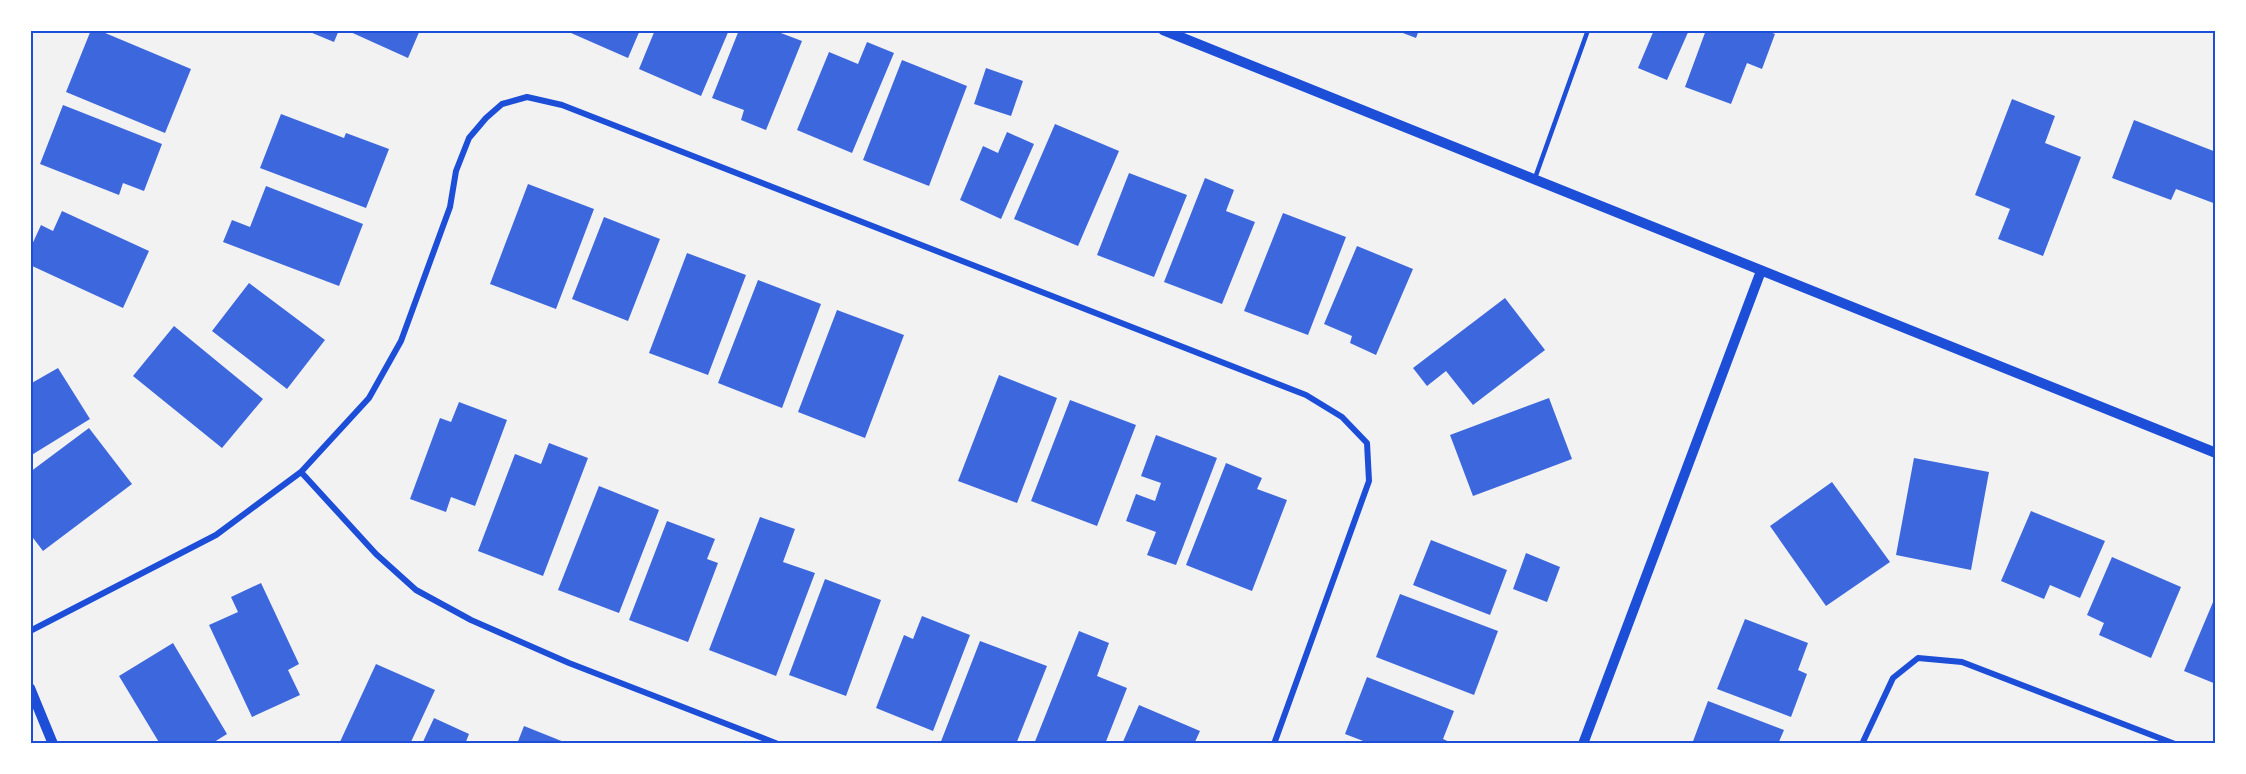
<svg xmlns="http://www.w3.org/2000/svg" width="2246" height="774" font-family="Jost,sans-serif">
<style>
.building{fill:#3d67dc}
.lines{fill:none;stroke-linecap:round;stroke-linejoin:round}
.service{stroke:#1d4ed8;stroke-width:4.5}
.minor{stroke:#1d4ed8;stroke-width:6}
.tertiary{stroke:#1d4ed8;stroke-width:10}
.neatline{fill:none;stroke:#1d4ed8;stroke-width:2}
</style>
<rect width="100%" height="100%" fill="#f2f2f2"/>
<path class="building" d="M91,30h7l93,39 -26,64 -99,-41z
M305,30h34l-5,12z
M346,30h74l-12,28z
M572,30h68l-12,28 -57,-25z
M655,30h74l-28,66 -62,-27z
M739,30h34l29,11 -36,89 -25,-10 3,-10 -32,-12z
M1395,30h24l-3,8z
M1654,30h35l-22,50 -29,-12z
M1706,30h59l10,4 -13,35 -15,-6 -16,41 -46,-17z
M867,42l27,11 -42,100 -55,-23 32,-78 29,12z
M902,60l65,26 -38,100 -66,-26z
M986,68l37,13 -12,35 -37,-12z
M2012,99l43,17 -10,27 36,14 -38,99 -45,-17 12,-30 -35,-14z
M63,105l99,39 -18,47 -21,-8 -4,12 -79,-31z
M281,114l63,24 2,-5 43,16 -23,59 -106,-40z
M2134,120l82,32v52l-40,-15 -5,11 -59,-22z
M1055,124l64,27 -41,95 -64,-27z
M1007,132l27,12 -33,75 -41,-19 23,-54 15,7z
M1129,173l58,22 -33,82 -57,-22z
M1205,178l29,12 -8,21 29,11 -33,82 -58,-22z
M528,184l66,25 -38,100 -66,-25z
M266,186l97,38 -24,62 -116,-44 9,-22 18,7z
M62,211l87,40 -26,57 -93,-43v-16l11,-24 12,6z
M1283,213l63,24 -38,98 -64,-24z
M604,217l56,22 -32,82 -56,-22z
M1357,246l56,23 -37,86 -26,-12 2,-7 -28,-12z
M687,253l59,22 -38,100 -59,-22z
M758,280l63,24 -39,104 -64,-25z
M249,283l76,57 -38,49 -75,-58z
M1505,298l40,52 -72,55 -27,-34 -19,15 -14,-18z
M837,310l67,25 -39,103 -67,-26z
M174,326l89,73 -41,49 -89,-72z
M58,368l32,51 -60,37v-72z
M999,375l58,23 -40,105 -59,-22z
M1549,398l23,61 -99,37 -23,-61z
M1070,400l66,25 -39,101 -66,-25z
M459,402l48,18 -32,86 -24,-9 -5,15 -36,-13 30,-81 11,4z
M89,428l43,56 -89,67 -13,-17v-62z
M1156,435l61,23 -41,107 -29,-10 9,-23 -30,-11 10,-27 19,7 6,-18 -20,-7z
M549,443l39,15 -45,118 -65,-25 37,-97 26,10z
M1914,458l75,14 -18,98 -75,-15z
M1226,463l36,15 -5,11 30,11 -35,91 -66,-26z
M1832,482l58,80 -64,44 -56,-80z
M599,486l60,24 -40,103 -61,-23z
M2031,511l74,30 -25,57 -30,-13 -6,14 -43,-18z
M760,517l35,12 -12,33 32,11 -39,103 -67,-26z
M667,521l48,18 -8,20 11,4 -30,79 -59,-22z
M1431,540l76,30 -17,45 -77,-30z
M1526,553l34,14 -13,35 -34,-13z
M2112,557l69,30 -30,71 -52,-23 5,-12 -17,-8z
M825,579l56,21 -35,96 -57,-21z
M261,583l38,81 -11,6 12,25 -48,22 -43,-92 29,-13 -7,-15z
M1400,594l98,37 -24,64 -98,-38z
M2216,595v89l-32,-13z
M922,616l48,19 -37,96 -57,-23 28,-73 9,4z
M1745,619l63,24 -10,27 9,4 -16,43 -74,-28z
M1079,631l30,12 -12,33 30,12 -22,56h-71z
M980,641l67,25 -31,78h-76z
M173,643l54,91 -16,10h-51l-41,-68z
M376,664l59,26 -25,54h-71z
M1367,677l87,34 -11,28 11,5h-83l-26,-10z
M1708,701l76,29 -6,14h-86z
M1139,705l61,26 -6,13h-72z
M434,718l35,16 -4,10h-43z
M524,726l45,18h-52z"/>
<g class="lines">
<path class="service" d="M1535,178l53,-148"/>
<path class="minor" d="M301,472l75,82 40,36 55,30 98,43 209,81
M30,631l186,-96 85,-63 68,-74 32,-57 49,-134 6,-36 13,-33 17,-20 16,-14 25,-7 35,8 744,290 36,22 25,26 2,38 -95,263
M1862,744l31,-66 25,-20 44,4 213,82"/>
<path class="tertiary" d="M1163,30l1053,423
M30,688l23,56
M1583,744l178,-473"/>
</g>
<rect width="2246" height="774" fill="none" stroke="#ffffff" stroke-width="63"/>
<rect x="32" y="32" width="2182" height="710" class="neatline"/>
</svg>
